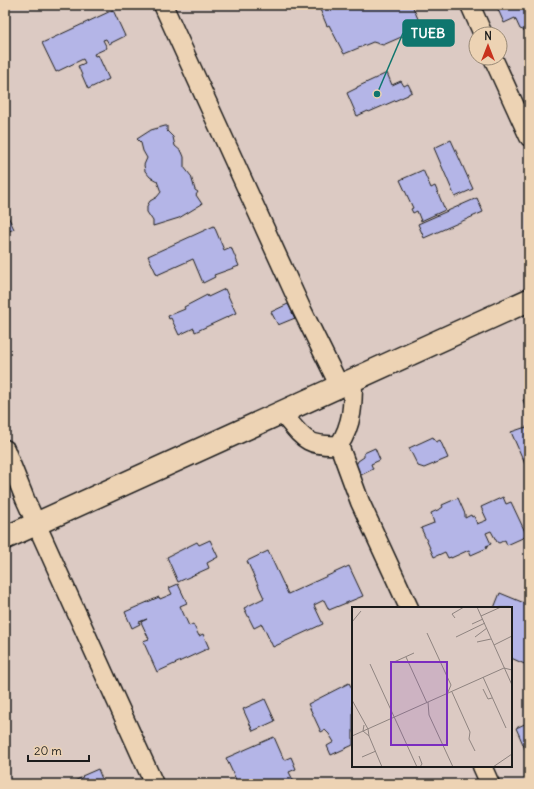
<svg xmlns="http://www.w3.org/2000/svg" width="534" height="789" font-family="Delius,sans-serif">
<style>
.building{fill:#b4b5e7;stroke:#1c1c1c}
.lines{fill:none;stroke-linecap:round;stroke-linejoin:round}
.street-casing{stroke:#1c1c1c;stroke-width:21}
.secondary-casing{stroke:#1c1c1c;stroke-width:25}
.street{stroke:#edd3b4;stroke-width:18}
.secondary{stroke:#edd3b4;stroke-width:22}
.inset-road{fill:none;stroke:#8f8480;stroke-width:1}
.view{fill:#7b2cbf;fill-opacity:0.15;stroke:#7b2cbf;stroke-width:2}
.inset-edge{fill:none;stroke:#1c1c1c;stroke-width:2}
.leader{fill:none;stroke:#0f766e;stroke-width:1.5}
.callout-dot{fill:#0f766e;stroke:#edd3b4;stroke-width:1.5}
.callout{fill:#0f766e;stroke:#0f766e;stroke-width:1.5}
.callout-label{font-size:14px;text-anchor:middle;font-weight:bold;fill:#fff}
</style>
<rect width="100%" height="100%" fill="#dccac3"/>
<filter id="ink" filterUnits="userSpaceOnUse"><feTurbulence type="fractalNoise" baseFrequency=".025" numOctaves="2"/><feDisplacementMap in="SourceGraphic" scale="8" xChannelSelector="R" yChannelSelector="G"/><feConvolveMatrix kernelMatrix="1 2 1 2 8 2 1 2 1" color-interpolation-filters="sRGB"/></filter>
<g filter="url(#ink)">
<path class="building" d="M323,5h89l10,23 -39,17 -10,-3 -29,12 -15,-29 -2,1 -8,-19z
M496,5h33v25l-3,1 -6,-2 -5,-11 -11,5z
M113,10l12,26 -16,8 -3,-5 -3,1 4,8 -13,6 1,2 3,-1 11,24 -21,10 -10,-23 7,-3 -2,-4 -27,13 -14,-29z
M387,73l5,12 9,-4 3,5 4,-2 4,8 -4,2v1l-39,17 -1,-1 -11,5 -10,-23 10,-5v-1z
M165,126h2v5l6,6 2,9 7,6 2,5v10l7,9 4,14 3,2 -2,3 6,9 -23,14 -26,8v-5l-6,-9v-6l3,-5 7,-4 4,-5 -4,-11 -7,-4 -5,-6 -1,-6 3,-7 -4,-7 -2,-8 -4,-4 14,-9z
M451,140l22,49 -18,8 -21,-49z
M423,170l8,18 4,-2 10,24 -24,11 -4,-10 -4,2 -2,-4 2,-1 -13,-28z
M477,198l6,14 -59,26 -6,-14z
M5,210l9,19 -9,4z
M214,226l10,24 7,-3 8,19 -25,9 1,2 -12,6 -10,-24 -36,16 -9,-19z
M225,289l11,24 -41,19 -1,-4 -15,7 -8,-17 -2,1 -1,-3 17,-7 -1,-2 23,-12 1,2z
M288,304l7,14 -17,7 -7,-13z
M529,398v17l-6,-15z
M526,427l1,2 2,-1v34l-4,2 -14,-32z
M433,437l3,5 4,-2 8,18 -24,10 -6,-2 -9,-18z
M375,448l5,12 -9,4 2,5 -12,6 -5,-10 2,-4 6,-4v-4z
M503,497l3,7 5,-2 16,34 -20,9 -2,-5 -6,3 -2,-1 -6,-11 -5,2 5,11 -5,2 1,2 -16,7 -2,-5 -18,8v-1l-3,1 -3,-6 -11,5 -13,-29 13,-5 -3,-10 9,-4 3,-2 -1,-2 16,-7 7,16v4l6,-3 1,2 2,-1 3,8 10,-4 -6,-13z
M210,540l8,17 -11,6 2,5 -31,14 -11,-25 30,-15 2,3z
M268,551l20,43 61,-28 14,30 -34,14 -5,-10 -10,5 9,19 -50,23 -11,-23 -8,4 -10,-20 20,-10 -17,-37z
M178,584l9,19 -7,3 9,20 4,-2 6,12 4,-2 6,14 -52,24 -14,-31 6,-2 -8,-17 6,-3 -8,3 1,2 -8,4 -7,-16 34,-15 1,2 12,-5 -3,-6z
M500,593l29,12v61l-18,-8v-50h-17z
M349,683l4,7v55l-22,10 -4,-9 7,-4 -5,-8 -4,-4 -4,2 -13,-28z
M265,699l10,22 -22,10 -10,-22z
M529,722v36l-13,-30z
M274,737l10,23 7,-3 5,12 -7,3 6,12h-57l-12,-26z
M98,769l6,15h-36l15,-7 -1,-1z"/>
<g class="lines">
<defs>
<path id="street" d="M163,5l139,305 37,75
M470,5l13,29
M493,58l36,79
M281,412c21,24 23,35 58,33
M339,445l21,57 49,106
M339,445c14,-21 14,-42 14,-66
M5,449l20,50 129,285
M482,766l8,18"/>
<path id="secondary" d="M5,538l524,-238"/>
</defs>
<use href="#street" class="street-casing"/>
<use href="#secondary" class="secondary-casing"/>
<use href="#street" class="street"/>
<use href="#secondary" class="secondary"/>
</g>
</g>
<g transform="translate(352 607)">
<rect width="160" height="160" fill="#dccac3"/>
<path class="inset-road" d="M125,0l35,78M129,9l20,-9M103,11l-3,-4 12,-7M0,15l9,-11M120,17l11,-5M75,26l24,52 -3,7M104,30l29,-14M123,30l12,-9M125,35l14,-3M142,38l18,-9M54,50l21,46M42,55l20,-9M18,57l47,103M131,70l23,51M131,82l5,10 4,-1M100,85l18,40 -1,7 6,12M0,93l16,29 1,7 13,31M76,95l1,13 24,52M12,118l-1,6 6,5M0,129l152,-68 8,2M67,149l3,8 -2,3M10,150l14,-6M141,160l19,-13"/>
<path class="view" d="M39,55h56v83h-56z"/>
<rect width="160" height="160" class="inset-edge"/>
</g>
<path class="leader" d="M377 94L403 33"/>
<circle class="callout-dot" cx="377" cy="94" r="4"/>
<rect class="callout" x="403" y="20" width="51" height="26" rx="4"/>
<g class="callout-label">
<text x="428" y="38">TUEB</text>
</g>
<rect width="534" height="789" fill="none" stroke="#edd3b4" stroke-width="20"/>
<rect x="10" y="10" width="514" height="769" fill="none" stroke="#1c1c1c" stroke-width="1.5" filter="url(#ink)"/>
<g transform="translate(488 46)"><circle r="19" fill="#edd3b4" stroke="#998a77"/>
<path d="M0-3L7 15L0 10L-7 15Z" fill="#c8321e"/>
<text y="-6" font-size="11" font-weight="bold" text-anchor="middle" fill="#1c1c1c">N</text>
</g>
<path d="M28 755v6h61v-6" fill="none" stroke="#1c1c1c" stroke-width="2"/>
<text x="34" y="755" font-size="12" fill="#1c1c1c" stroke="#edd3b4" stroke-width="3" paint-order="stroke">20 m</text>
</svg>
